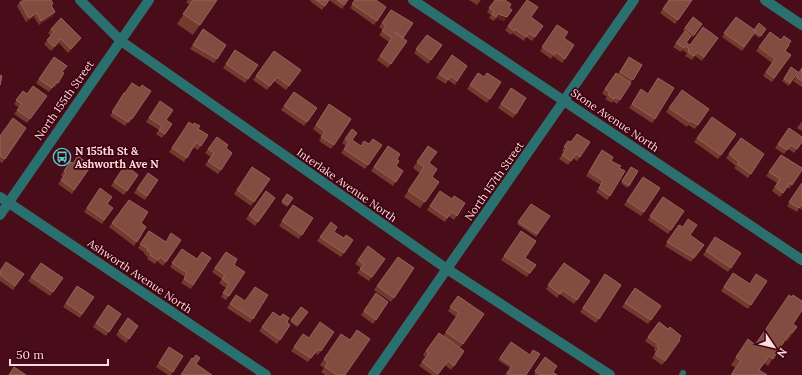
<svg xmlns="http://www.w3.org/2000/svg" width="802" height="375" font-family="Lora,serif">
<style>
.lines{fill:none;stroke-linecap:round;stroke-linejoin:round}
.service{stroke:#29706f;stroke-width:6}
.minor{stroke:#29706f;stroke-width:10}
.tertiary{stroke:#29706f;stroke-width:10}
.wall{fill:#743a2d}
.shaded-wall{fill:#5d211d}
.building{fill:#834c40;stroke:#966259}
.labels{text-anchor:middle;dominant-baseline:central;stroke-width:3.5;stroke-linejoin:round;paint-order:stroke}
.street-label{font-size:11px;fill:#fcdcdd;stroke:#3e0210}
.poi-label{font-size:11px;font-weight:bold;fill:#fcdcdd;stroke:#3e0210;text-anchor:start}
</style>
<rect width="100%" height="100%" fill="#490d19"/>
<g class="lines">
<path class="service" d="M682,375l1,-2"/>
<path class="minor" d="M80,0l41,41 326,228 163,106
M413,0l389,260
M765,0l37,25
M0,197l266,178
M373,375l261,-375"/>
<path class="tertiary" d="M0,215l149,-215"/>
</g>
<path class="wall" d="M188,0h29l-24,35 -16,-11 13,-19 -4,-3z
M311,0h37l-6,9 -13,-9 -7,10 -12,-9z
M355,0l31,7 -12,18 -24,-17z
M469,0h12l-4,5z
M495,0l14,8 -5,13 -8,-3 -2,3 -5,-3 2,-3 -4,-3z
M527,0l4,17 12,9 -11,15 -6,-4 -2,4 -12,-8 -1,2 -6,-5z
M669,0h23l-17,24 -15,-11z
M20,2l32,4 3,6 -2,4 -14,9 -5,-8 -8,5 -9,-16z
M391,10l22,13 -10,16 4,2 -19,27 -11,-8 12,-18 -10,-7 4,-5 -4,-3z
M693,17l9,7 -9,13 -2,-1 -5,7 4,2 28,-7 -16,23 -7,-5 -3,4 -7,-4 2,-3 -5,-3 -1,2 -8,-5 12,-16 5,4 -7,-5z
M736,17l18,13 12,-1 -7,9 -5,-4 -12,17 -20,-14z
M557,25l7,13 1,21 -3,4 -9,-7 -2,3 -11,-8z
M51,29l27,13 -10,11 -9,-10 -8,8 -7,-7 7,-8 -3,-3z
M203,29l23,16 -12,18 -24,-14z
M770,32l18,13 -3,6 6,4 -19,27 -9,-6 9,-13 -16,-12z
M427,35l15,10 -14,19 -14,-11z
M235,50l23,15 -13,18 -22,-15z
M274,51l27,19 -15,20 -12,-9 -7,9 -14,-10z
M452,55l15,11 -12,19 -7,-5 -2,4 -10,-6z
M54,57l8,15 2,1 -9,14 -1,-1 -5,6 -13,-9z
M629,57l13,8 -25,39 -4,-3 -1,2 -7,-4 2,-2 -5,-4 14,-20 2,1z
M791,67l7,5 -9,14 -7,-5z
M802,68v19l-9,-6z
M478,73l6,4 17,5 -14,21 -20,-14z
M140,88l11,3 -22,32 -1,-1 -3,4 -15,-10 14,-23h1z
M511,88l15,10 -13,20 -15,-10z
M641,89l14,30 -3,4 -23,-15z
M23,91l4,3 20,2 -20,27 -13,-9 5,-6 -5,-4z
M294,92l23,16 -13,18 -23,-16z
M160,101l6,19 6,4 -10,14 -6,-4 3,-4 -13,-8z
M329,104l22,15 -20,30 -12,-8 3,-5 -9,-7z
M669,108l40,1 -14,20 -7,-4 -1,2 -21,-15z
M802,121v10l-5,-3z
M189,122l19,13 -10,15 -5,-3 -9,15 -15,-10z
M26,128l-24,35 -2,-1v-26z
M789,128l13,14 -8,11 -6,-4 -4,5 -9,-6z
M352,129v11l9,6 8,-2 13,1 -17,24 -24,-16 5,-7 -4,-3z
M736,134l-18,25 -24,-17 3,-4z
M217,137l9,11 6,5 -14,21 -13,-9 6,-8 -6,-4z
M741,138l23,16 -16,24 -14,-10 2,-2 -10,-8z
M571,142h19l-13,19 -4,-3 -5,7 -9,-6 5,-7 -2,-1 4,-6z
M388,146l9,13 -1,7 7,5 -10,15 -22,-15z
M428,146l1,17 3,14 7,5 -19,26 -16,-11 16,-24 -7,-5z
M599,154l12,7 -1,35 -3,4 -11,-8 5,-7 -15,-9z
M781,155l21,15 -13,19 -2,-2 -7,10 -8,-6 5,-8 -11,-7z
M70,162l3,1 18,3 -19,28 -14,-10 5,-7 -2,-2z
M125,165l13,10 -14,20 -13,-9z
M252,167l18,12 -19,27 -17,-12z
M631,167l7,4 -11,17 -6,-5z
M148,173l10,7 -13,20 -11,-7z
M643,177l17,11 -19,28 -17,-11z
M802,183v27l-3,-2 -2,4 -10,-6z
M100,188l7,16 6,4 -11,16 -18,-12z
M266,191l9,7 -20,28 -9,-7z
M440,191l12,8 13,4 -11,17 -5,-4 -4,6 -18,-12z
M287,194l6,4 -6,9 -6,-4z
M663,197l21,14 -16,23 -20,-14z
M129,200l12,23 5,4 -12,19 -25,-19z
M531,204l19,12 -14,21 -19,-13z
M293,205l20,13 -14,21 -20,-13z
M331,222l3,10 10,6 9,2 -12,17 -24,-16z
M679,225l11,10 14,10 -13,17 -26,-16z
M149,231l17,11 15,-2 -18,26 -6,-5 -2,3 -8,-5 1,-2 -4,-3 1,-1 -7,-5z
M521,231l4,27 11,7 -9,12 -26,-17z
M715,237l26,16 -13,19 -25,-17z
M368,246l17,13 -16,22 -12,-8 4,-5 -6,-4z
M182,249l15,10 14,-1 -20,31 -10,-6 4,-6 -15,-10z
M226,252l8,13 -5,31 -3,4 -5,-3 5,-9 -7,-5 3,-4 -10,-7z
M398,257l16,11 -23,34 -17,-12z
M41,263l22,15 -13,18 -22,-15z
M564,263l26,18 -16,23 -14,-10 -3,4 -11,-9z
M0,271l24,3 -11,16 -13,-9z
M733,273l17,11 17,-3 -19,28 -27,-18z
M605,274l16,11 -25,38 -16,-11z
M77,286l17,11 -14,21 -17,-11z
M635,288l26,18 -13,18 -26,-17z
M376,293l12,9 -15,22 -12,-9z
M236,295l9,6 23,-6 -18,28 -23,-15z
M458,296l26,18 -24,34 -17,-12 13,-19 -8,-6z
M108,305l13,9 -15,22 -13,-9z
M301,307l7,5 -11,15 -7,-5z
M273,312l17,13 -13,19 -18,-13z
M128,318l10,8 -12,17 -10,-8z
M659,322l21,18 -18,25 -10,-7 4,-6 -2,-2 1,-2 -10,-7z
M793,324l4,3 -10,14 -2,-1 -17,26 -4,-3 -5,7 8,5h-37l6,-7 -5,-3 17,-26 7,5z
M334,332l-16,23 -3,-2 -7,9 -17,-11 12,-17 6,4z
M439,333l25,18 -13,19 -6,-5 -7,10h-6l-13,-9 7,-9 -3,-2z
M341,334l4,41h-20l-4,-3 3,-4 -4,-3z
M511,342l15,33h-21l5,-7 -12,-8z
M169,347l14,9 -12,19h-3l-12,-8z
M545,357l8,15 4,3h-21l-2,-1z"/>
<path class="shaded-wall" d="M55,12l-2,4 -14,9 2,-4z
M37,13l-3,4 -8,5 3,-4z
M498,14l9,3 -3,4 -8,-3z
M81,38l-3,4 -10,11 3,-4z
M61,39l-2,4 -8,8 3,-4z"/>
<path class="building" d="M24,0h27l2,4 -2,1 4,7 -14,9 -4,-8 -8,5 -9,-16z
M193,0h24l-17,25 -17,-11z
M316,0h13l-4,6z
M337,0h11l-4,5z
M355,0h21l10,7 -9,14 -25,-17z
M495,0h10l6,4 -2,4 3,2 -5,7 -9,-3 -2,3 -4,-3 2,-3 -5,-3z
M527,0l11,7 -7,10 12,9 -8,11 -6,-4 -3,4 -11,-8 -1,2 -6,-5z
M669,0h23l-14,20 -15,-11z
M391,10l22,13 -10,15 -7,-6 -1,1 12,8 -16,23 -11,-8 12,-18 -10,-7 4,-5 -4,-3z
M693,17l9,7 -8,11 -9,-7z
M736,17l20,14 -12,16 -20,-14z
M61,18l20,20 -10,11 -10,-10 -7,8 -7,-7 7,-8 -3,-3z
M759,23l7,6 -5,7 -6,-4 1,-1 -2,-1z
M557,25l11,7 -4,6 10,7 -9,14 -9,-7 -2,3 -12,-8z
M703,27l15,11 -14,19 -7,-5 -3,4 -6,-4 1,-3 -4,-3 -1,2 -8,-5 9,-12 6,5 -5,7 4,2z
M203,29l23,16 -9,14 -24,-14z
M770,32l11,8 3,-4 7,5 -3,4h1l-4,6 6,4 -17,23 -8,-6 9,-13 -16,-12z
M427,35l15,10 -11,15 -15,-11z
M235,50l23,15 -10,14 -22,-15z
M274,51l27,19 -12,16 -12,-9 -7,9 -14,-10z
M452,55l15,11 -10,15 -6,-5 -3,4 -9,-6z
M54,57l13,9 -5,6 2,1 -6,10 -2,-1 -4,6 -13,-9z
M629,57l13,8 -9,15 -13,-8z
M791,67l7,5 -8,11 -6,-4z
M802,68v13l-6,-4z
M478,73l6,4 3,-4 14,9 -11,17 -20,-14z
M616,73l15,10 -11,17 -4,-3 -2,2 -6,-4 2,-2 -5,-4z
M0,75l2,1 -2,9z
M658,78l16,10 -19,31 -23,-15 9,-15 7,5z
M132,83l8,5 2,-3 9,6 -19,28 -2,-1 -2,4 -16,-10 12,-19h1z
M33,86l14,10 -17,23 -13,-9 5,-6 -6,-4 7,-9 4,3z
M511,88l15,10 -10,16 -15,-10z
M682,90l27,19 -11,16 -7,-4 -1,1 -21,-14z
M294,92l23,16 -10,14 -23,-16z
M160,101l13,9 -7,10 6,4 -7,10 -6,-4 3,-4 -13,-8z
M329,104l22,15 -17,26 -13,-8 4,-5 -9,-7z
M712,117l24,17 -15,21 -24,-17z
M13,118l13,10 -21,31 -5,-3v-20z
M189,122l4,3 1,-2 6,3 -2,3 10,6 -7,11 -5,-4 -9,16 -15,-10z
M789,128l13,9v5l-5,7 -6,-4 -4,5 -9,-6z
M352,129l5,4 -5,7 9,6 3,-5 5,3 4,-5 9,6 -14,20 -24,-16 5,-7 -4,-3z
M577,134l13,8 -10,15 -4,-3 -5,7 -9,-6 5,-7 -3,-1 4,-6 3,1z
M217,137l11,8 -2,3 6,5 -11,17 -13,-9 6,-8 -6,-4z
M741,138l23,16 -13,20 -14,-10 2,-2 -10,-8z
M388,146l12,8 -3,5 2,2 -3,5 7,5 -7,11 -22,-15z
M428,146l9,6 -8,11 8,6 -5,8 7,5 -14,20 -17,-11 16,-24 -7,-5z
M602,150l11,7 -2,4 10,5 -2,2 6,3 -15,25 -11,-8 4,-7 -14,-9z
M781,155l21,13v2l-10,15 -2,-2 -7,10 -8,-6 5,-8 -11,-7z
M78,156l13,10 -17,24 -13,-10 5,-7 -2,-2 6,-9 3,1z
M125,165l13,10 -11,16 -13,-9z
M252,167l18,12 -16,23 -17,-12z
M631,167l7,4 -9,15 -7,-5z
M148,173l10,7 -11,16 -10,-7z
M643,177l17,11 -16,24 -17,-11z
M802,183v21l-3,4 -10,-6z
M100,188l12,9 -5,7 6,4 -9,12 -17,-12z
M266,191l9,7 -17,24 -9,-7z
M440,191l12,8 2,-3 11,7 -8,13 -5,-4 -5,6 -17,-12z
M287,194l6,4 -5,7 -6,-4z
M663,197l21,14 -13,19 -21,-14z
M129,200l19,12 -7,11 5,4 -9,15 -25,-19z
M531,204l19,12 -13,18 -19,-12z
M293,205l20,13 -11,17 -20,-14z
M688,219l9,6 -7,10 14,10 -10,13 -27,-16 12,-17 4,2z
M331,222l6,5 -3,5 10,6 2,-3 7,5 -9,13 -24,-16z
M149,231l17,11 5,-9 10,7 -15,22 -6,-5 -2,3 -8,-5 1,-2 -4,-3 1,-1 -8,-5z
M521,231l15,10 -11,17 11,7 -6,8 -26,-17z
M715,237l26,16 -10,15 -25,-17z
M368,246l17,13 -13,18 -12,-8 4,-5 -6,-4z
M182,249l15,10 5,-7 9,6 -18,27 -9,-6 3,-6 -15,-10z
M226,252l11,7 -3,6 11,7 -16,24 -6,-3 6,-9 -7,-5 3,-4 -10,-7z
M398,257l16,11 -20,30 -17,-12z
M6,262l18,12 -9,12 -15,-11v-4z
M41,263l22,15 -10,14 -22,-15z
M564,263l26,18 -13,19 -15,-10 -2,4 -12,-9z
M733,273l17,11 6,-10 11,7 -16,24 -27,-18z
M605,274l16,11 -22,34 -16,-11z
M77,286l17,11 -12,17 -16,-11z
M255,287l13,8 -15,24 -23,-15 6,-9 9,6z
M635,288l26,18 -10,14 -26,-17z
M376,293l12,9 -12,18 -12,-9z
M789,295l3,2 1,-2 9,6v9l-9,14 4,3 -5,6 -2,-1 -17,27 -4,-3 -10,14 8,5h-35l2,-5 7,-9 -5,-4 12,-18 7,6z
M458,296l26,18 -21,30 -17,-12 13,-19 -9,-6z
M108,305l13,9 -12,18 -13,-9z
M301,307l7,5 -10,13 -7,-5z
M273,312l7,5 3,-3 6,4 -2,4 3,3 -10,15 -18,-13z
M128,318l10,8 -9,13 -10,-8z
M320,322l14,10 -13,19 -3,-2 -7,9 -17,-11 9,-13 6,4z
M659,322l9,7 2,-2 11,9 -2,3 1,1 -15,21 -10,-7 4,-6 -2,-2 1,-2 -10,-7z
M357,330l13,9 -25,36h-8l-12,-8 3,-5 -4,-3 17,-25 9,6z
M439,333l25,18 -10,15 -6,-5 -10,13 -16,-12 7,-9 -3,-2z
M511,342l19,13 3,-5 7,4 -14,21h-16l-3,-2 5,-7 -12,-8z
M169,347l14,9 -10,16 -14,-9z
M196,355l4,3 -4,6 16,11h-31l11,-17 1,1z
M545,357l12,9 -4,6 4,3h-17l-5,-4z
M14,367l12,8h-17z"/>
<defs>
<symbol id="bus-ring" viewBox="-11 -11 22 22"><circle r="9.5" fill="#3e0210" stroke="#52cdcc" stroke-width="1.5"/><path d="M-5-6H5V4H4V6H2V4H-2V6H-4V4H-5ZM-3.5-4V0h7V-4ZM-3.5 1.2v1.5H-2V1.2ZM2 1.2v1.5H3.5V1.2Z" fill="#52cdcc"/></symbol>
</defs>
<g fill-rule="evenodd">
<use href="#bus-ring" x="52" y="147" width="20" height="20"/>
</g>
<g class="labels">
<g class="street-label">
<text transform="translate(64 100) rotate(-55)">North 155th Street</text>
<text transform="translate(615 120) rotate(34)">Stone Avenue North</text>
<text transform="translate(494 181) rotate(-55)">North 157th Street</text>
<text transform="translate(347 185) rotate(35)">Interlake Avenue North</text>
<text transform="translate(140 276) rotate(34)">Ashworth Avenue North</text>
</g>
<g class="poi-label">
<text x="75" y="151">N 155th St &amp;<tspan x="75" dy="13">Ashworth Ave N</tspan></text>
</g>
</g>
<g transform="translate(774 347) rotate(125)" stroke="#3e0210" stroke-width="3" paint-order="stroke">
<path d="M0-3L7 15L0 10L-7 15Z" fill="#fcdcdd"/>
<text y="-6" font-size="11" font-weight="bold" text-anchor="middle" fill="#fcdcdd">N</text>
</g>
<path d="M10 359v6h98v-6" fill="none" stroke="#fcdcdd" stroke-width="2"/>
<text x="16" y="359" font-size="12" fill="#fcdcdd" stroke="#3e0210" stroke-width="3" paint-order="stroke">50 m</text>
</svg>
